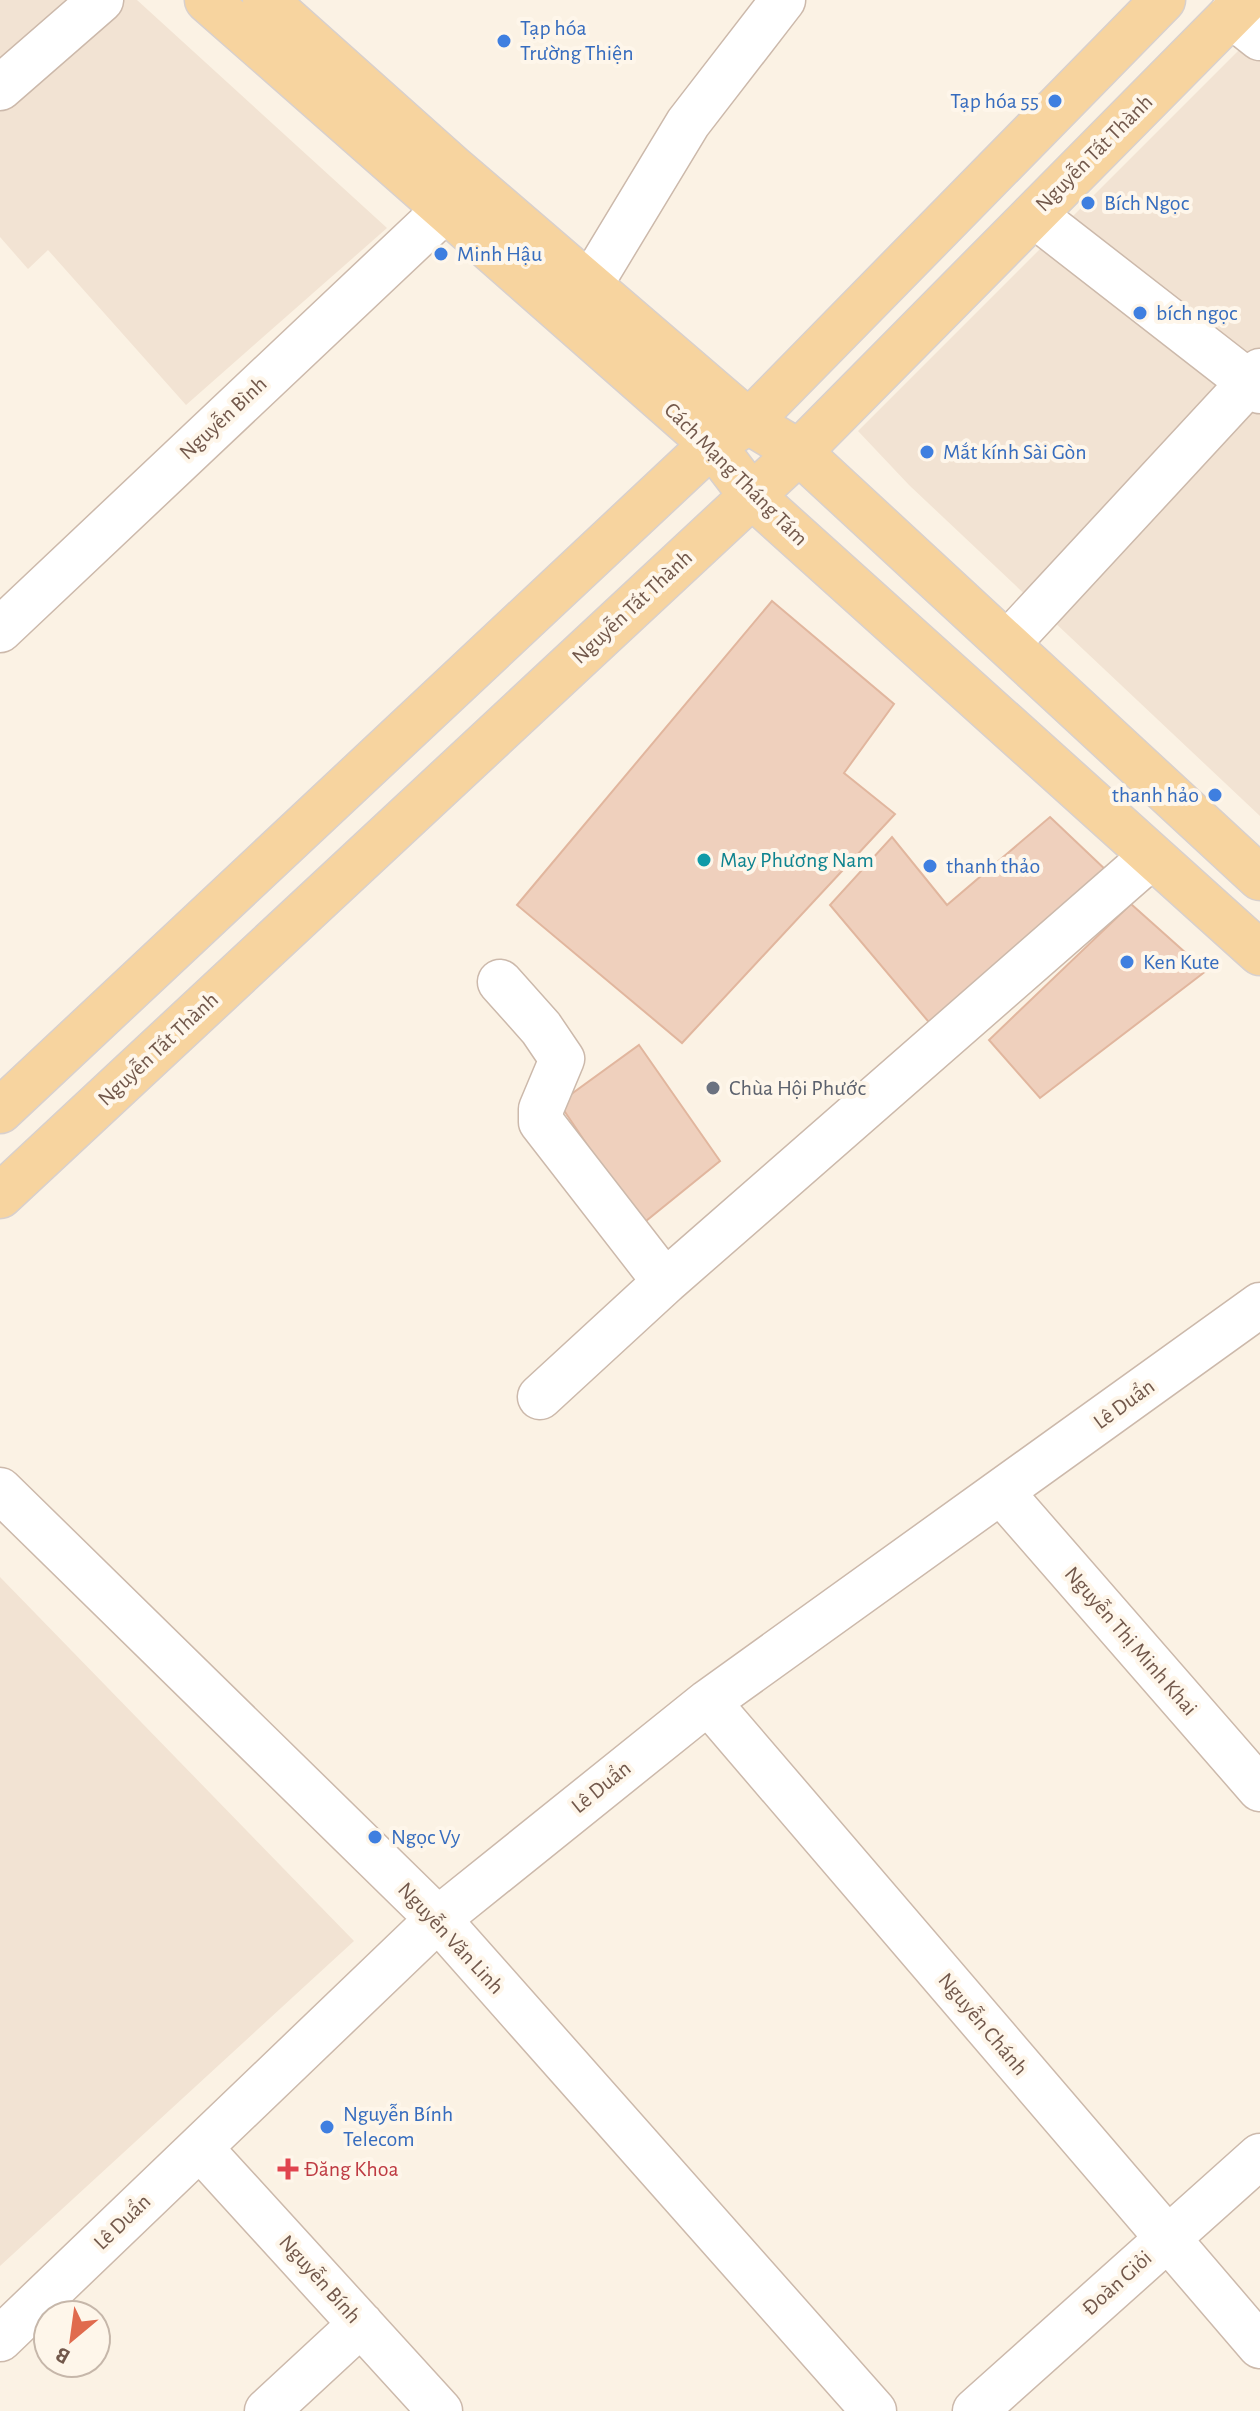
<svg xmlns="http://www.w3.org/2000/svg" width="1260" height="2411" font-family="'Alegreya Sans',sans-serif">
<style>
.residential{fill:#f2e3d3}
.building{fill:#efd0bd;stroke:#e1b69e;stroke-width:2}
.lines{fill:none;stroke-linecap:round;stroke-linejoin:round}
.minor-casing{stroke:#ccb9ab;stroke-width:47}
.primary-casing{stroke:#d8d0cd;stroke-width:47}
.minor{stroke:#fff;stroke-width:44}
.primary{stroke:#f7d49f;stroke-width:44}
.shop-dot{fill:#3f7fe0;stroke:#fef6ea;stroke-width:3}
.culture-dot{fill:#0f9aa8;stroke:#fef6ea;stroke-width:3}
.worship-dot{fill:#6b7280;stroke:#fef6ea;stroke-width:3}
.health-dot{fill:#e0444e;stroke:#fef6ea;stroke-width:3}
.labels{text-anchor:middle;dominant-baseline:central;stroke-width:8;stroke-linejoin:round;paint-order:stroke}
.shop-label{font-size:22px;fill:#366cbe;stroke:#fef6ea;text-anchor:start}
.street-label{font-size:22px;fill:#72584b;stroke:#fef6ea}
.culture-label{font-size:22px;fill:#0d838f;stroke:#fef6ea;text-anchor:start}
.worship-label{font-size:22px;fill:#5b616d;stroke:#fef6ea;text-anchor:start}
.health-label{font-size:22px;fill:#be3a42;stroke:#fef6ea;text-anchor:start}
</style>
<rect width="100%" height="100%" fill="#fbf2e4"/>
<path class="residential" d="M0,0h137l250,228 -201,177 -138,-155 -20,19 -28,-32z
M1260,29v787l-351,-331 -51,-54z
M0,1577l354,364 -354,325z"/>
<path class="building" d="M772,601l122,103 -50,69 51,41 -213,229 -165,-138z
M1050,817l59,56 -176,154 -103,-122 62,-68 55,68z
M1131,904l75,67 -166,127 -51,-58z
M639,1045l81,116 -79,64 -82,-122z"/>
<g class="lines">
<defs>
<path id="minor" d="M1231,15l29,23
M0,88l101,-88
M1034,215l226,176
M590,285l98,-162 95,-123
M0,630l447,-422
M1008,643l252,-272
M500,982l41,46 21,31 -21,50v13l124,160
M540,1397l125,-115 486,-425
M0,1490l438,429 436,492
M1002,1493l258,296
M708,1702l552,644
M200,2148l240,263
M0,2339l438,-420 270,-217 552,-397
M267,2411l94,-87
M975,2411l285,-255"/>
<path id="primary" d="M207,0l505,444 39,51 509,458
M265,0l187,167 297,255 50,30 461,426
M0,1111l712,-667 37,-22 414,-422
M0,1196l799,-744 447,-452"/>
</defs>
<use href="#minor" class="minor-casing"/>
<use href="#primary" class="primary-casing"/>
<use href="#minor" class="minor"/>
<use href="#primary" class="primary"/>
</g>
<g class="shop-dot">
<circle cx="504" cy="41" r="8"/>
<circle cx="1055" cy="101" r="8"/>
<circle cx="1088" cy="203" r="8"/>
<circle cx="441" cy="254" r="8"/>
<circle cx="1140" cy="313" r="8"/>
<circle cx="927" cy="452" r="8"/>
<circle cx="1215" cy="795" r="8"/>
<circle cx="930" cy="866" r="8"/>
<circle cx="1127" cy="962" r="8"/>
<circle cx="375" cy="1837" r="8"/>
<circle cx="327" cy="2127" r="8"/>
</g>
<circle class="culture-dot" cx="704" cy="860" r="8"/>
<circle class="worship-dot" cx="713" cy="1088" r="8"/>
<path class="health-dot" d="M284 2157h8v8h8v8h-8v8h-8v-8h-8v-8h8z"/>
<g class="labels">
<g class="shop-label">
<text x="520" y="28">Tạp hóa<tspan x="520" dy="25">Trường Thiện</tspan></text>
<text x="1039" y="101" text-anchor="end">Tạp hóa 55</text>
<text x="1104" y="203">Bích Ngọc</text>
<text x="457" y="254">Minh Hậu</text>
<text x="1156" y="313">bích ngọc</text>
<text x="943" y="452">Mắt kính Sài Gòn</text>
<text x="1199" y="795" text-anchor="end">thanh hảo</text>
<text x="946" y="866">thanh thảo</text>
<text x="1143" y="962">Ken Kute</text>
<text x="391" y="1837">Ngọc Vy</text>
<text x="343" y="2114">Nguyễn Bính<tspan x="343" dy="25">Telecom</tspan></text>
</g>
<g class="street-label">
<text transform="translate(1094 153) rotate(-45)">Nguyễn Tất Thành</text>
<text transform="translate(223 418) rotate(-43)">Nguyễn Bình</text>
<text transform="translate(736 474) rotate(45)">Cách Mạng Tháng Tám</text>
<text transform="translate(632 607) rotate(-43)">Nguyễn Tất Thành</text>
<text transform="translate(158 1049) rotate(-43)">Nguyễn Tất Thành</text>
<text transform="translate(1124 1404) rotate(-36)">Lê Duẩn</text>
<text transform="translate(1131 1641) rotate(49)">Nguyễn Thị Minh Khai</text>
<text transform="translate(601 1787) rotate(-39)">Lê Duẩn</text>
<text transform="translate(451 1938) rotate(47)">Nguyễn Văn Linh</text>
<text transform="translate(983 2024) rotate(50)">Nguyễn Chánh</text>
<text transform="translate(122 2222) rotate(-44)">Lê Duẩn</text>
<text transform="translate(320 2279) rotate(48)">Nguyễn Bính</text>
<text transform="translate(1117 2283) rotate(-42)">Đoàn Giỏi</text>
</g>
<g class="culture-label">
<text x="720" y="860">May Phương Nam</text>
</g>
<g class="worship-label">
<text x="729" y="1088">Chùa Hội Phước</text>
</g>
<g class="health-label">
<text x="304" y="2169">Đăng Khoa</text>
</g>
</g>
<g transform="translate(72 2339) rotate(209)"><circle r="38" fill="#fef6ea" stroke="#c6b7aa" stroke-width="2"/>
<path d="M0-6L14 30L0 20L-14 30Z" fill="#e06b4e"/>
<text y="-12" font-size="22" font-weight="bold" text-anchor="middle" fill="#72584b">B</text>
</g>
</svg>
